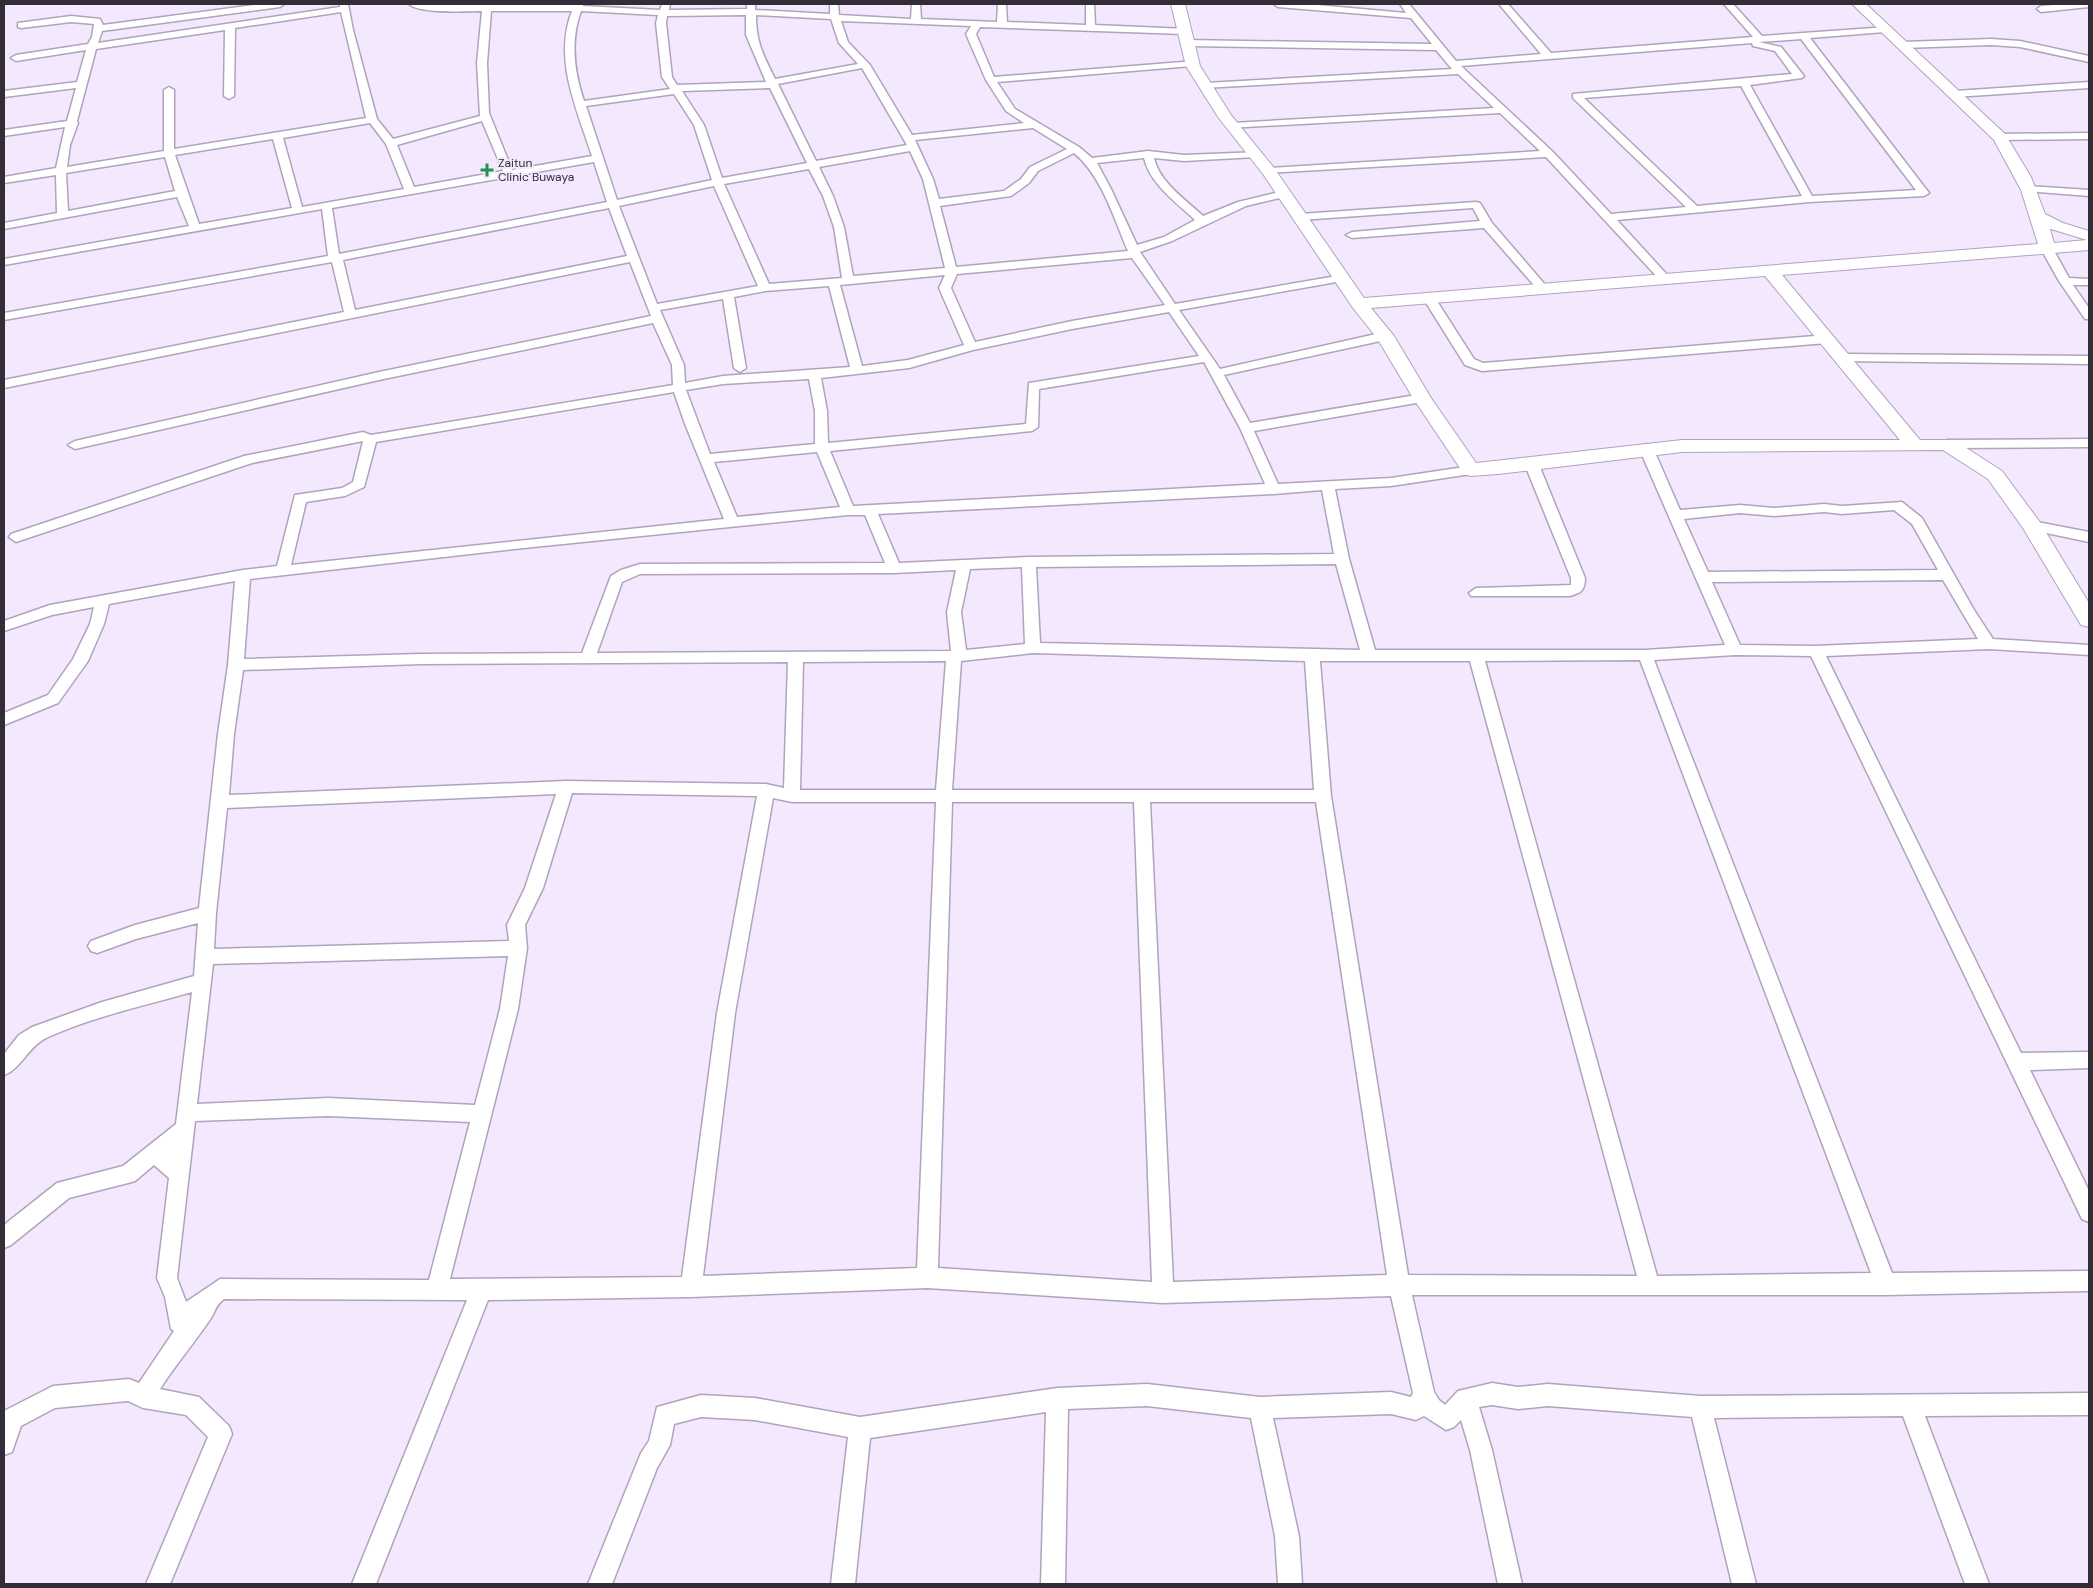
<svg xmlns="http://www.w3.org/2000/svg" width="2093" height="1588" font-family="'DM Sans',sans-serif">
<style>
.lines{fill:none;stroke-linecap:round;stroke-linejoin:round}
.street-casing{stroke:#b0a3bc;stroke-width:3}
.secondary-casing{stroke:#b0a3bc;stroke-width:2}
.street{fill:#fff;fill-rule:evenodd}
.secondary{fill:#fff;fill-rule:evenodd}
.poi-dot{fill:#23954f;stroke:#f3e8fe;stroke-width:2}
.labels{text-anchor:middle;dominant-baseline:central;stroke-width:4;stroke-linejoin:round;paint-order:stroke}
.far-poi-label{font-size:12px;fill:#322d37;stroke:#f3e8fe;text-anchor:start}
</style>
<rect width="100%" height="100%" fill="#f3e8fe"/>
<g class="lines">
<defs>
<path id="street" d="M262,4h22l-4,3 -178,24 -4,12 242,-36v-3h8l5,26 24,89 16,20 87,-23 -3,-53 5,-52c-15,0 -63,3 -73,-7h174v2l77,4 2,-6h8l-1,6 78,-1v-5h8v6l75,4v-10h8l1,11 72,4 1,-15h8l1,15 76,3 1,-18h8l1,18 79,3v-21h8l1,21 92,4 2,2 -5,3 -204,-7 -4,7 18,43 201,-16v4l-3,1 -195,16 18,27 64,38 13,11 56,-7 36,4 76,-3 1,2 -5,3 -72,4 -30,-3c6,25 31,41 49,58l35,-14 46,-11 5,3 -1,2 -42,10 -74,35 -32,11 35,52 167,-29 6,3 -6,3 -163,29 41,59 165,-37 6,4 -6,4 -161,35 26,48 172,-29 6,4 -6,4 -168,29 24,53 113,-6 80,-12 7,4 -7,4 -80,12 -56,3 14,70 26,91h270l80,-5 -86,-197 7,-4 7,4 27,62 60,-5 34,3 50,-4 18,2 60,-4 20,16 52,92 19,29 96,6v10l-100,-6 -163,7 195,397 68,-1v16l-59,2 59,121v31l-7,-3 -271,-563 -76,-1 -81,5 238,613 197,-2v20l-203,4h-474l22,97 5,8 6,5 13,-14 34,-8 26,4 30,-3 152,12 389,-3v22l-164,1 64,168h-24l-62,-168 -189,2 42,166h-24l-40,-167 -144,-11 -30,3 -26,-4 -13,2 13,43 30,134h-24l-28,-134 -9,-30 -7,7 -8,3 -22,-14 -8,4 -25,-6 -118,4 26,118 3,48h-24l-3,-48 -24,-118 -104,-12 -79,3 -3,175h-24l5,-172 -176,26 -15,146h-24l17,-147 -93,-17 -54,-3 -27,7 -4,21 -13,23 -45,116h-24l53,-131 8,-12 8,-34 44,-12 54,3 105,19 197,-29 90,-4 113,13 131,-5 20,5 2,-4 -22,-97 -228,7 -236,-15 -236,9 -203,3 -112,284h-24l115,-284 -243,-1c-10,8 -7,10 -13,19 -16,24 -35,46 -51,71l39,8 30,29 3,8 -62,150h-24l62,-147 -22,-22 -43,-7 -15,-7 -73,7 -34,18 -9,26 -8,3v-44l49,-25 76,-7 10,4 35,-52 -3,-2 -6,-32 -8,-19 12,-100 -15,-13 -19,16 -7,2 -59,15 -58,47 -7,3v-23l53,-42 66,-17 53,-42 16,-132c-49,14 -100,25 -146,46 -18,9 -25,31 -42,37v-21l15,-19 13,-8 70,-25 92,-26 4,-53 -62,16 -39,14 -6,-2 -3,-5 3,-5 44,-16 64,-17 19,-174 10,-69 7,-84 -126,23 -5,20 -16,37 -30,42 -54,22v-12l44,-18 25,-36 17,-35 4,-17 -42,8 -48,16v-10l46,-16 193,-35 34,-4 18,-71 47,-7 11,-6 10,-41 -111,22 -236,79 -7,-5 2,-3 233,-78 119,-24 8,3 302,-50 -1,-20 -19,-42 -274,57 -304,69 -7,-4 7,-4 304,-69 272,-56 -21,-54 -626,126v-8l340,-68 -12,-50 -328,58v-7l324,-57 -6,-47 -318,56v-6l185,-33 -12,-29 -173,32v-6l53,-10 -1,-38 -52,8v-6l52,-9 9,-41 -61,9v-6l63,-9 9,-33 -72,9v-6l73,-9 9,-32 -70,11 -5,-3 5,-3 72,-11 4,-7 2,-13 -23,-2 -50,6 -3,-1v-4l53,-7 29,3 3,6zM491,11h81c-19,49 5,98 20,145l-80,14 -23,-57 -2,-50zM581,11l77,4 -2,8 6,54 8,12 -86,12c-10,-30 -14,-60 -3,-90zM341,12l25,106 -192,31v-59l-5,-3 -5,3v61l-97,16 3,-22 8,-22 -1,-2 19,-72 129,-19 -1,66 5,3 5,-3 1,-68zM746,15v20l20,47 -89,3 -5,-8 -6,-54 1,-7zM756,15l75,4 8,24 19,21 -83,15c-12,-25 -19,-36 -19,-64zM841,21l130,5 -5,8 20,46 20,31 18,12 -112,12 -42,-70 -22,-23zM862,68l45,77 -91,16 -38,-77zM770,88l37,75 -85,15 -18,-53 -22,-34zM674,94l20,31 18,55 -95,20 -31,-94zM482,121l21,50 -89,16 -17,-42zM370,123l16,21 18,45 -102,18 -19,-69zM1033,128l34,21 -37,18 -9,12 -17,12 -65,8 -6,-20 -18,-39zM273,139l19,69 -93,16 -24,-69zM910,151l13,28 22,89 -92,8 -9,-49 -11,-31 -14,-29zM1074,153c28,23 40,66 54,98l-172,16 -16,-61 71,-10 18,-13 9,-12zM165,157l10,34 -107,20 -2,-38zM1144,158c6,26 32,44 51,62l-31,17 -27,8 -26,-56 -14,-26zM594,162l13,40 -268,52 -7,-46zM809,169l14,27 11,31 8,51 -73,6 -45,-100zM714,186l44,100 -101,18 -38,-98zM609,208l18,48 -272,54 -12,-50zM1132,258l33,47 -93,16 -97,21 -24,-54 6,-14zM945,275l-6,13 25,57 -56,15 -46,6 -22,-81zM829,286l21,81 -127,9 -38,7 -1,-18 -24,-55 63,-11 11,69 6,4 6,-4 -12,-71 31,-6zM1169,312l30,44 -170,27 -3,41 -198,19 -1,-32 -6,-33 88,-10 64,-18 99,-21zM1204,362l36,66 25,56 -412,22 -23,-55 202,-20 6,-4 1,-38zM809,379l6,32v33l-105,10 -24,-64 37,-6zM674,392l11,32 39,95 -433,46 15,-63 39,-6 19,-9 12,-45zM817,452l23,55 -103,10 -23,-55zM1322,490l12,64 -305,3 -130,6 -21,-49 396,-20zM1894,510l18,14 26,46 -230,2 -24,-53 56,-6 34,3 50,-4 18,2zM848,515h17l20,48 -245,1 -19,6 -10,6 -29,77 -161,1 -177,5 6,-80 264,-30zM1336,564l24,86 -320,-7 -4,-76zM1022,567l3,77 -59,6 -5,-38 9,-43zM956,570l-9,42 4,39 -354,2 25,-71 18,-8 254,-1zM1943,580l35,59 -162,7 -76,-1 -28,-63zM1033,653l272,8 9,129h-362l9,-129zM1640,660l231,613 -214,3 -172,-615zM946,661l-10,129h-136l3,-128zM1320,661h150l167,615 -229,-1 -77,-479zM788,662l-4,126 -18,-4 -200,-3 -337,14 5,-61 9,-64 178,-6zM572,793l185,3 -40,217 -35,264 -232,2 68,-270 9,-61 -2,-23 18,-37zM556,794l-31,94 -18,37 2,16 -295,8 2,-36 11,-105zM773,798l19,4h144l-19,466 -214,8 32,-263zM952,802h182l18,480 -214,-14zM1150,802h166l71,473 -214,7zM508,956l-8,53 -25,96 -147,-7 -131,6 16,-140zM328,1116l142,6 -41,158 -209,-1 -34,23 -9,-24 18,-157z
M1274,4h32l100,9 -6,-9h9l47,57 85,-7 -42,-50h9l43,49 202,-16 -29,-33h9l29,32 126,-9 2,2 -5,3 -75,6 119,155 -5,3 -115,6 -192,18 52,57 2,2 -6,3 -4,-1 -115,-124 -281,16 -1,-2 5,-3 271,-17 -40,-38 -272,15 -1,-2 5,-3 262,-15 -36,-34 -255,14 -2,-2 5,-3 246,-14 -16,-19 -249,-4 -5,-3 5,-3 245,4 -21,-26 -133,-11zM1801,39l115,151 -104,6 -62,-111 52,-7 2,-2 -23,-29 -22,-5zM1752,43l1,3 22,5 17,23 -219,20v4l113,109 -75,7 -58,-62 -92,-86zM1741,86l61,110 -105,10 -113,-108z
M2066,4h23v3l-48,5 -4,-3 4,-3z
M1991,39l29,2 69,15v6l-69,-15 -29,-2 -88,3 -5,-3 5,-3z
M2089,82v6l-134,9 -5,-3 5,-3z
M2089,133v6l-89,1 -5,-3 5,-3z
M2029,186l60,4v6l-64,-5 -1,-2z
M1476,202l4,1 12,20 55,64v4h-8l-55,-63 -132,10 -6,-3 6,-3 128,-11 -7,-13 -173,12 -5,-3 5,-3z
M2047,246l6,3 16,29 20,1v6h-16l16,23v11h-4l-26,-38 -18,-32z
M1429,295l6,3 39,61 9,4 344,-28 6,4 -6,4 -345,28 -17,-6 -42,-67z
M1842,354l247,2v8l-251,-3 -2,-3z
M2089,439v8l-142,1 -7,-4 7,-4z
M1532,461l7,4 46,113c0,12 -4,15 -15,18h-99l-2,-3 7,-5 95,-3v-7l-46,-113z
M2032,521l57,11v10l-62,-13 -2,-3 2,-3z"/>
<path id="secondary" d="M1171,4h14l15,62 31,49 43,53 90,130 674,-54 -17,-54 -27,-50 -142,-136h14l139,130 26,43 14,37 18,9 26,8v19l-307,25 138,165h34l48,31 37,50 50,82v24l-8,-2 -58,-97 -35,-49 -45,-29 -261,2 -184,22 -27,2 -7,-2 -51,-76 -36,-60 -24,-30 -90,-134 -45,-57 -32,-51zM2050,229h1l36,11 -33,3zM1765,276l135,164h-218l-206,23 -45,-65 -37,-62 -23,-28z"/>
</defs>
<use href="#street" class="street-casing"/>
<use href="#secondary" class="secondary-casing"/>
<use href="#street" class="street"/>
<use href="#secondary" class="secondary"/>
</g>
<path class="poi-dot" d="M484.5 162.5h5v5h5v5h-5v5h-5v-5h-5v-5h5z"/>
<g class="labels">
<g class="far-poi-label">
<text x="498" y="163">Zaitun<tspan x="498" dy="14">Clinic Buwaya</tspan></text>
</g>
</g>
<rect width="2093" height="1588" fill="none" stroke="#322d37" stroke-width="10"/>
</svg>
